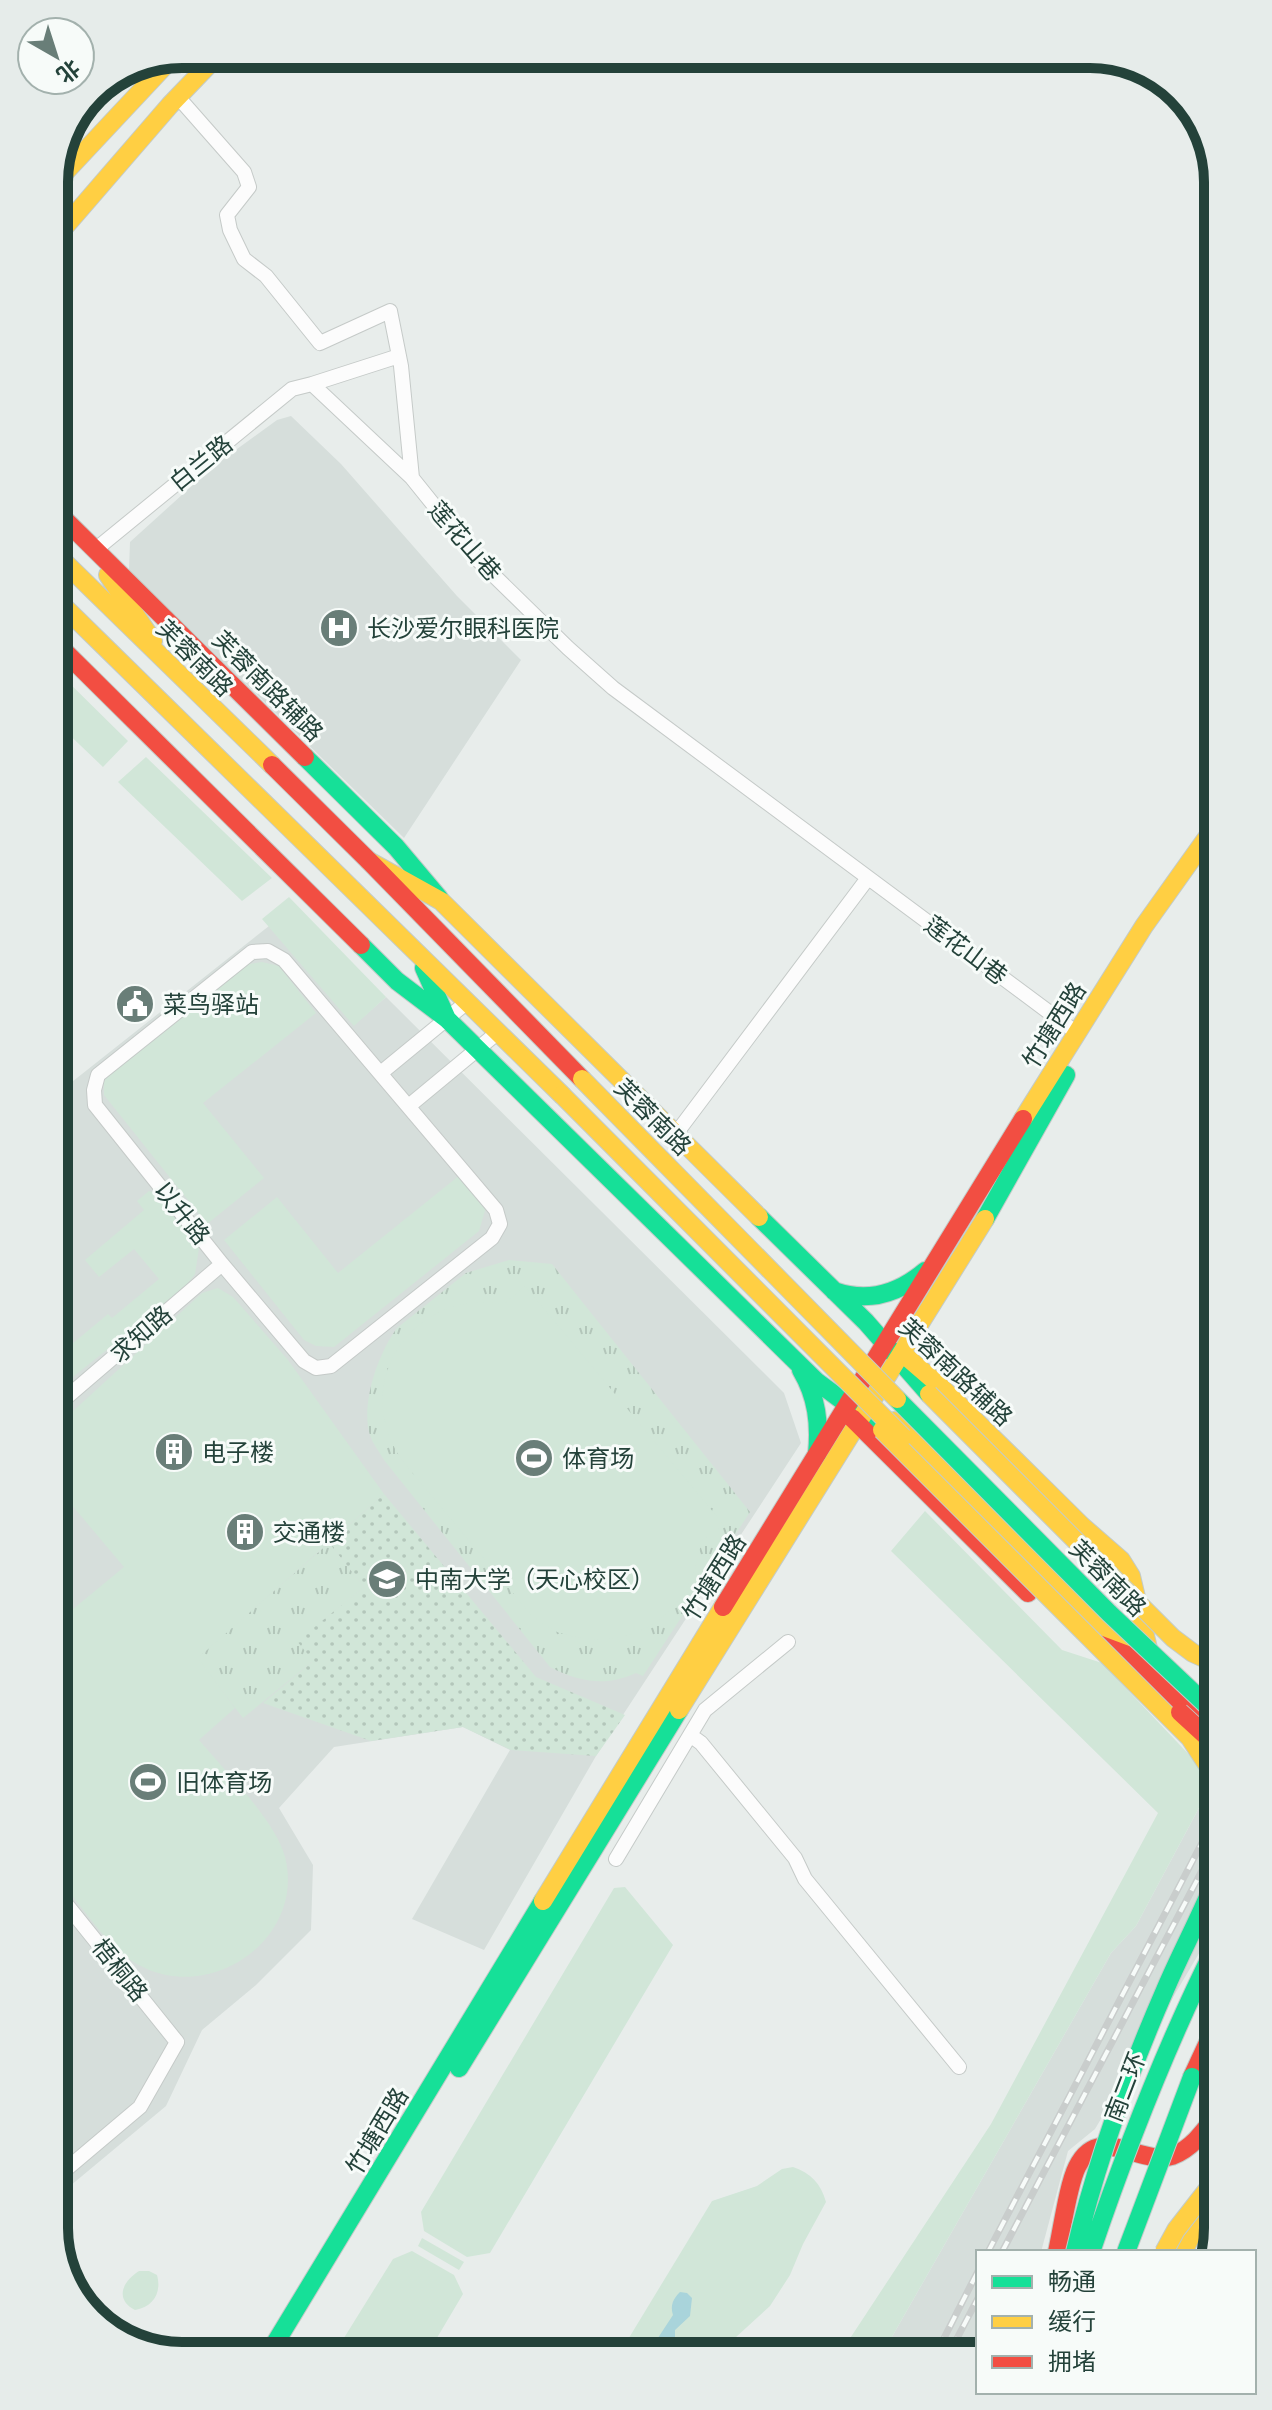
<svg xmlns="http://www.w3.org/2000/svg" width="1272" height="2410" font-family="Helvetica,'Noto Sans SC',sans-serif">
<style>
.built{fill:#d6dedb}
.grass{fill:url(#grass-dots)}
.park{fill:url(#park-tufts)}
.garden{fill:#d1e6d8}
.water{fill:#a9d4db}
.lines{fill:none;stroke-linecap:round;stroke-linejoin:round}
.street-casing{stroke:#c5cac8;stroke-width:16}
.fast-casing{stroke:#c3cbc8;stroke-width:20}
.slow-casing{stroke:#c3cbc8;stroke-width:20}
.jam-casing{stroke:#c3cbc8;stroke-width:20}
.street{stroke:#fcfcfc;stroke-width:14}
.fast{stroke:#16e098;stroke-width:18}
.slow{stroke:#ffcf43;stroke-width:18}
.jam{stroke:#f24e42;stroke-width:18}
.rail-casing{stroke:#c9cdcc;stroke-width:7}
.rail{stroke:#f7fbf9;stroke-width:4;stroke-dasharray:12;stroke-linecap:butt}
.fast-bridge-casing{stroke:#c3ccc9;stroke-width:20;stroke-linecap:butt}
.slow-bridge-casing{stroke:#c3ccc9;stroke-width:20;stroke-linecap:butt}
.jam-bridge-casing{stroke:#c3ccc9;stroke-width:20;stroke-linecap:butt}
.fast-bridge{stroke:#16e098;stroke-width:18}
.slow-bridge{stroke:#ffcf43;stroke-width:18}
.jam-bridge{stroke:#f24e42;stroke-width:18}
.labels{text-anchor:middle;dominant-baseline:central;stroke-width:6;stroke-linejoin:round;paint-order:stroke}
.street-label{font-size:24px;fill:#24423a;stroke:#f7fbf9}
.poi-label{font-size:24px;fill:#24423a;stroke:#f7fbf9;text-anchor:start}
.rim{fill:none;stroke:#24423a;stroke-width:10}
</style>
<defs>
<pattern id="grass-dots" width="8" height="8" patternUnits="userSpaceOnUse" patternTransform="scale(2)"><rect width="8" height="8" fill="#d1e6d8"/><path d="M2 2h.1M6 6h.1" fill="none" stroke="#b3c6ba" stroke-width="1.8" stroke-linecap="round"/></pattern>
<pattern id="park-tufts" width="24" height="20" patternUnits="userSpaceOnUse" patternTransform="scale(2)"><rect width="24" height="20" fill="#d1e6d8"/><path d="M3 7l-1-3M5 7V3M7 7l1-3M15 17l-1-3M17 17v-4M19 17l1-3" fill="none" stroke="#b3c6ba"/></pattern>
</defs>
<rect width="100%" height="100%" fill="#e8edeb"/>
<path class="built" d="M291,416l50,48 116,132 64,64 -117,178 -275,-268 1,-28 85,-77 62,-45z
M269,926l85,99 32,-28 398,396 17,50 -205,313 -112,194 -72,-31 98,-169 -47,-23 -129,20 -55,61 34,57 -2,65 -55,55 -54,45 -36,76 -102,85 -6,-1098z
M1216,1776l1,147 -122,206 -27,22 -27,101h-63v96l-93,1 226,-396 25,-27z"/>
<path class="grass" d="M384,1494l152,183 89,38 -29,41 -85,-6 -48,-23 -92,14 -108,-38 49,-41 -16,-21 68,-54 -35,-44z"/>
<path class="park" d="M509,1260l43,4 198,248 -107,164 -7,-3c-30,14 -57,9 -86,-6l-166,-207c-4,-7 -10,-15 -13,-22 -12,-30 7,-85 26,-110l69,-55z
M329,1543l35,44 -67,54 16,20 -70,57 -46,-60z"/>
<path class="garden" d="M57,671l71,70 -25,26 -46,-44z
M146,757l126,121 -30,23 -124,-119z
M289,897l97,100 -32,29 -92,-107z
M262,962l17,4 37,47 -113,90 61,75 -57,46 -103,-129v-18l140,-112z
M460,1175l26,32 -7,24 -145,116 -18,-1 -12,-6 -80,-100 53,-43 61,76z
M149,1191l7,2 43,55 -4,26 -9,12 -118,95 -8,-9v-18l48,-40 4,4 47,-39 -25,-30 -35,28 -14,-17 59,-50 -7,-9z
M525,1286l199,239 -23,16c-8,73 -70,115 -141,92 -9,-3 -18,-11 -27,-16l-128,-153c-58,-76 5,-176 99,-160z
M218,1288l15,9 55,63 96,134 -186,164 37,50 -36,32c25,30 77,81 86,117 20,77 -66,143 -138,112 -36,-15 -61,-58 -85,-86l-1,-264 63,-52 -64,-76v-68l142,-130z
M925,1511l137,139 40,13 95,100 12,26 -73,137 -25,27 -226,396h-42l148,-225 167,-311 -267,-262z
M625,1887l48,58 -183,308 -23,4 -43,-26 -3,-19 193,-324z
M793,2167c18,6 28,17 33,35l-23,42 -13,31 -20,31 -46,42 -103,3 91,-150 45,-15 25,-17z
M422,2238l42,24 -5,8 -41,-24z
M412,2251l42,24 9,19 -35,59 -94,1 59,-95z
M139,2271h10l8,4c5,18 -4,32 -22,35 -21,-11 -12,-29 4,-39z"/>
<path class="water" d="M680,2292l7,1 5,5 -2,18 -15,14v21h-42l10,-14 11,7 19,-29c-3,-10 0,-16 7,-23z"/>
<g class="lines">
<defs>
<path id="street" d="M178,97l66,75 5,15 -22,28 3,15 14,29 22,17 54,67 70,-32 11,55 11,112
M399,356l-87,28 100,94 66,82 90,88 45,40 464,345
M95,550l197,-161 20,-5
M268,951l16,9 212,250 4,14 -8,14 -161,128 -15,2 -12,-7 -82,-97 -127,-159 -1,-15 4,-15 154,-123z
M382,1072l84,-69
M410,1105l87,-72
M675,1135l193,-257
M60,1403l162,-139
M690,1735l11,8 94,115 10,21 154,188
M616,1859l89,-149 83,-68
M62,1899l115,143 -37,65 -77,65"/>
<path id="fast" d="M305,757l91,90 43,51
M361,945l36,36 50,38
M424,968l23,51 369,362 66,49
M759,1217l107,105 63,72
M985,1219l81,-144
M834,1291c34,12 64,3 91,-20
M801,1370c16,27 19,54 16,84
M1217,1973v2
M459,2068l220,-358
M268,2355l275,-454"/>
<path id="slow" d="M54,184l118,-126
M55,238l115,-133 49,-51
M56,554l216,211
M108,575l45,66
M56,599l506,496
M369,861l72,40 318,316
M1023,1119l121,-193 67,-94
M902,1353l36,31 144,142 39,34 10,16 19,81
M894,1421l230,229
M679,1710l306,-491
M543,1901l180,-294
M1183,2252l33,-64 2,-50"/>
<path id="jam" d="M56,511l249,246
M56,643l305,302
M272,765l97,96 213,218
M852,1418l176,175
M723,1607l300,-488
M1098,1644l32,12 68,63
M1192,2077l25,-54
M1057,2252c5,-22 11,-67 20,-85 22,-45 62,-1 95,-11 20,-7 33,-26 45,-42"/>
</defs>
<use href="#street" class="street-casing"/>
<use href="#fast" class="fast-casing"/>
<use href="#slow" class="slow-casing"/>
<use href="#jam" class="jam-casing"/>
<use href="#street" class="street"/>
<use href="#fast" class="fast"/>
<use href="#slow" class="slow"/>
<use href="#jam" class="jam"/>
<defs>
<path id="rail" d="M988,2252l228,-436
M1002,2252l214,-408
M939,2348l39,-77
M952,2348l26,-50"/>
</defs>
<use href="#rail" class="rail-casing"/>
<use href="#rail" class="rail"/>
<defs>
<path id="fast-bridge" d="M897,1399l212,214 107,101
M1075,2252c21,-90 53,-177 90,-262 16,-38 36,-74 51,-112
M1091,2252c36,-106 76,-209 126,-308
M1126,2252l66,-175"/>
<path id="slow-bridge" d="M582,1079l315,320
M562,1095l341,342
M929,1394l244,244 20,15 22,10
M882,1430l308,308 26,40
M1164,2252l12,-22 42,-54"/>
<path id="jam-bridge" d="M1180,1712l36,33"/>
</defs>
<use href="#fast-bridge" class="fast-bridge-casing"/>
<use href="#slow-bridge" class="slow-bridge-casing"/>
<use href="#jam-bridge" class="jam-bridge-casing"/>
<use href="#fast-bridge" class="fast-bridge"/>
<use href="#slow-bridge" class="slow-bridge"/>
<use href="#jam-bridge" class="jam-bridge"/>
</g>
<defs>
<symbol id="hospital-disc" viewBox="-11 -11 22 22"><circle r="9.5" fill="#697e78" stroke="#f7fbf9"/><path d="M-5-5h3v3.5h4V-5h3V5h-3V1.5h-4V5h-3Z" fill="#fff"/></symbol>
<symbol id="civic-disc" viewBox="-11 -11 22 22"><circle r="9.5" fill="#697e78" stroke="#f7fbf9"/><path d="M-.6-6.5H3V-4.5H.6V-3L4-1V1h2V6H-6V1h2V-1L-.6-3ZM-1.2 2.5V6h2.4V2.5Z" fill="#fff"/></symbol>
<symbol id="building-disc" viewBox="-11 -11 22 22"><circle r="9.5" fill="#697e78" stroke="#f7fbf9"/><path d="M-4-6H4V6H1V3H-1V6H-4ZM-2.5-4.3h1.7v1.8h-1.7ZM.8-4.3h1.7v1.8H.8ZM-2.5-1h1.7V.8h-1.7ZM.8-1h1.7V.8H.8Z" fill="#fff"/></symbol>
<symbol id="stadium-disc" viewBox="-11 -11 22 22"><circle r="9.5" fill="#697e78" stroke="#f7fbf9"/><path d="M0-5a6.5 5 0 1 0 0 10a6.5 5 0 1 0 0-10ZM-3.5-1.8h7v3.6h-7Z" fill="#fff"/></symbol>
<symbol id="university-disc" viewBox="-11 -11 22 22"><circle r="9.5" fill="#697e78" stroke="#f7fbf9"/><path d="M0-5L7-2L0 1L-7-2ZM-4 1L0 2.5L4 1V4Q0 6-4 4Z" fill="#fff"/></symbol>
</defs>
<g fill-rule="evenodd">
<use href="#hospital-disc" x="317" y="606" width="44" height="44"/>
<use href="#civic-disc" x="113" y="982" width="44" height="44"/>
<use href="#building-disc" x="152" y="1430" width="44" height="44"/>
<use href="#stadium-disc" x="512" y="1436" width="44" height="44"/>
<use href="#building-disc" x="223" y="1510" width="44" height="44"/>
<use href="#university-disc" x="365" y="1557" width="44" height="44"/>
<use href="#stadium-disc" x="126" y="1760" width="44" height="44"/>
</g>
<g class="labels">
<g class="street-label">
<text transform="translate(201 463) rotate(-39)">白兰路</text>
<text transform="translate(465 541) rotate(49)">莲花山巷</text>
<text transform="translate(195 658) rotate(45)">芙蓉南路</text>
<text transform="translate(268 686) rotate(45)">芙蓉南路辅路</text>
<text transform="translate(966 950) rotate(37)">莲花山巷</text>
<text transform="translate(1054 1025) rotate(-58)">竹塘西路</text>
<text transform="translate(653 1117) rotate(45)">芙蓉南路</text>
<text transform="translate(182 1213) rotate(51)">以升路</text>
<text transform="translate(141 1334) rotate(-41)">求知路</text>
<text transform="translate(956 1372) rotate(43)">芙蓉南路辅路</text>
<text transform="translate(714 1577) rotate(-58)">竹塘西路</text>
<text transform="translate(1108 1578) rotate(45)">芙蓉南路</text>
<text transform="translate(120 1970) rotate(51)">梧桐路</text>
<text transform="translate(1125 2087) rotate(-69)">南二环</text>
<text transform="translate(377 2131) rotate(-59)">竹塘西路</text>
</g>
<g class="poi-label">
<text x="367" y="628">长沙爱尔眼科医院</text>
<text x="163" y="1004">菜鸟驿站</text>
<text x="202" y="1452">电子楼</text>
<text x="562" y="1458">体育场</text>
<text x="273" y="1532">交通楼</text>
<text x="415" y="1579">中南大学（天心校区）</text>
<text x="176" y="1782">旧体育场</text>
</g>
</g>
<path d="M0 0H1272V2410H0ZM182 68H1090A114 114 0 0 1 1204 182V2228A114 114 0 0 1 1090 2342H182A114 114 0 0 1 68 2228V182A114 114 0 0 1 182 68Z" fill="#e6ecea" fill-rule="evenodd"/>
<path class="rim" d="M182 68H1090A114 114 0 0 1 1204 182V2228A114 114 0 0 1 1090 2342H182A114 114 0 0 1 68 2228V182A114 114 0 0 1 182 68Z"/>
<rect x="976" y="2250" width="280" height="144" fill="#f7fbf9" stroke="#a3b1ad" stroke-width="2"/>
<rect x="992" y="2276" width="40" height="12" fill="#16e098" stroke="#a3b1ad" stroke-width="2"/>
<text x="1048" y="2290" font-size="24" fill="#24423a">畅通</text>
<rect x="992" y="2316" width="40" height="12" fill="#ffcf43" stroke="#a3b1ad" stroke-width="2"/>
<text x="1048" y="2330" font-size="24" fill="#24423a">缓行</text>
<rect x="992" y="2356" width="40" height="12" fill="#f24e42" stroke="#a3b1ad" stroke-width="2"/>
<text x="1048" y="2370" font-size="24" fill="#24423a">拥堵</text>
<g transform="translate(56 56) rotate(141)"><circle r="38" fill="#f7fbf9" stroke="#a3b1ad" stroke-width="2"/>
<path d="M0-6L14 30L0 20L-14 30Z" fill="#697e78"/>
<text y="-12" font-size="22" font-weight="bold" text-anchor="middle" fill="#24423a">北</text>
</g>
</svg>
